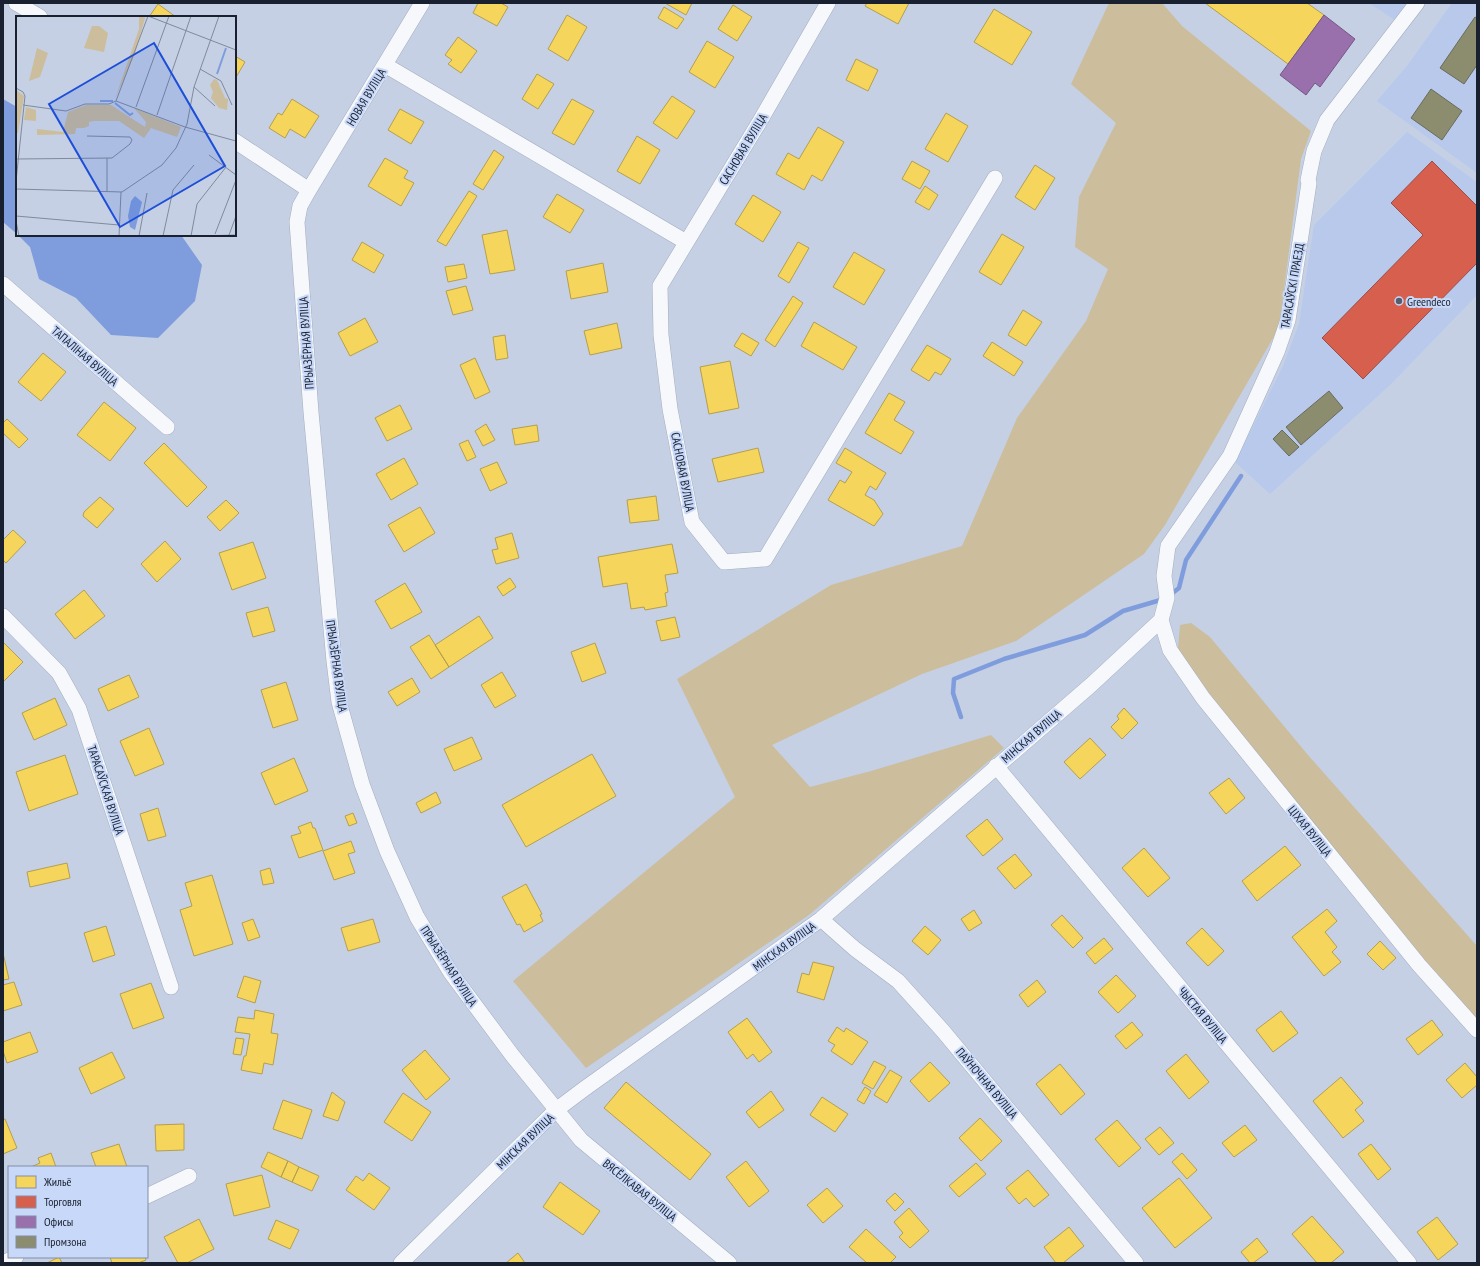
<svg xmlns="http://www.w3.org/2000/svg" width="1480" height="1266" font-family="'PT Sans Narrow',sans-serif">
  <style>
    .built { fill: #b8c9ec }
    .green { fill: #ccbd9c }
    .water { fill: #7f9ddd }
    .homes { fill: #f6d55c; stroke: #b49f4e }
    .shops { fill: #d6604d; stroke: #9d4d44 }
    .offices { fill: #9970ab; stroke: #735886 }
    .industry { fill: #8c8c6e; stroke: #6a6c5b }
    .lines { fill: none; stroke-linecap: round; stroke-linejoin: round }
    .stream { stroke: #7f9ddd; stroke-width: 4.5 }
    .minor-casing { stroke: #a4adbe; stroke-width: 16 }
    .minor { stroke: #f6f8fb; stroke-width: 15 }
    .poi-dot { fill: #555e6f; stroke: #c8d8f8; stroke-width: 1.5 }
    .labels { text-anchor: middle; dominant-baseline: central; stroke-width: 4; stroke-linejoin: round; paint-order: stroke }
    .street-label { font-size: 12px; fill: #19202f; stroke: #c8d8f8 }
    .poi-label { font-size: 12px; fill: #19202f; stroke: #c8d8f8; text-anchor: start }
    .inset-river { fill: none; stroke: #7f9ddd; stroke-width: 2 }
    .inset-road { fill: none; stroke: #808a9c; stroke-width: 1 }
    .view { fill: #1d4ed8; fill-opacity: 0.15; stroke: #1d4ed8; stroke-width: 2 }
    .inset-edge { fill: none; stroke: #19202f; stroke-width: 2 }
  </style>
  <rect width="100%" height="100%" fill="#c5d0e5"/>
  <path class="built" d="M1369,3H1408L1395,20Z
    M1452,3H1477V173L1377,101L1407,66Z
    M1407,132L1477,182V295L1390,385L1270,494L1235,462L1283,366L1299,324L1314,225Z"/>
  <path class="green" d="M1109,3H1162L1182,26L1311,131L1301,159L1279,328L1165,525L1144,554L1016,641L922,674L772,745L810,787L871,771L991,735L1004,748L809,915L586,1068L513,981L735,797L677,679L831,585L962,546L1017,418L1086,321L1108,269L1075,247L1079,197L1116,123L1071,84Z
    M1191,623L1210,637L1308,755L1477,946V1028L1204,690L1178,648L1180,625Z"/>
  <path class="water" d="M3,99L17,107V234L3,222Z
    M18,235H181L202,265L195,301L158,338L111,335L76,298L39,279L30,247Z"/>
  <path class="homes" d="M478,3H501L508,7L497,26L473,13Z
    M665,3H692L686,15Z
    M867,3H909L898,24L865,6Z
    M1205,3H1307L1324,15L1288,64Z
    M158,4L176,17H149Z
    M733,5L752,17L737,41L718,29Z
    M664,7L684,19L677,29L658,18Z
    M994,9L1032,32L1012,65L974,42Z
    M567,15L587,27L568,61L548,49Z
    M458,37L477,51L461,73L448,64L452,60L445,55Z
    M707,41L734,57L715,88L689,72Z
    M235,56L245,62L235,79Z
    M856,59L878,70L868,91L846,80Z
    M537,74L554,84L538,109L522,99Z
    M672,96L695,111L677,139L653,123Z
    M292,99L319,116L305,138L290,129L285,138L269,128L278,113L282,115Z
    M572,99L594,111L574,145L552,133Z
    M400,109L424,122L411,144L388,130Z
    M946,113L968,126L948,162L925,149Z
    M818,127L844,142L822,181L812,175L804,190L776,174L788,153L799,159Z
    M637,136L660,150L640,184L617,171Z
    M494,150L504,157L483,190L473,184Z
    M385,158L408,171L404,178L414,183L401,206L368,186Z
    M912,161L930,171L920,189L902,179Z
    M1035,165L1055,178L1035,210L1015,197Z
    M925,186L938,195L929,210L915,202Z
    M469,191L477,196L446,246L437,241Z
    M557,194L584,210L570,233L543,217Z
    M753,195L781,212L763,242L735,224Z
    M507,230L515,270L490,274L482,235Z
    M1002,234L1024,247L1001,285L979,272Z
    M362,242L384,255L374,273L352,260Z
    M798,242L809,248L789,283L778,276Z
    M854,252L885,270L864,305L833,287Z
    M603,263L608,292L571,299L566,271Z
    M464,264L467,278L448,282L445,267Z
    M466,286L473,310L453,315L446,291Z
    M793,296L803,303L775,347L765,340Z
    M1023,310L1042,322L1026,346L1008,335Z
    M365,318L378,342L350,356L338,333Z
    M814,322L857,347L843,370L801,346Z
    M617,323L622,348L590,355L584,331Z
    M742,333L759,343L751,356L734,346Z
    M505,335L508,358L496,360L493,337Z
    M992,342L1023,362L1014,376L983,356Z
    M927,345L951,359L941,375L935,372L929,381L911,370Z
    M43,353L66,372L41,401L18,382Z
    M475,358L490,392L475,399L460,365Z
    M730,361L739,408L709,414L700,367Z
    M889,393L905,402L894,420L914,432L901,454L865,433Z
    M104,402L136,428L110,461L77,435Z
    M400,405L412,429L387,441L375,418Z
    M7,419L28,439L19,448L3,433V423Z
    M486,424L495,440L483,446L475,431Z
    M537,425L539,441L515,445L512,429Z
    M468,440L476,457L467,461L459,444Z
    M164,443L207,487L187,507L144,463Z
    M758,448L764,472L718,482L712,459Z
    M845,448L886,473L876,490L870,486L865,495L874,500L883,514L874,526L828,500L840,480L845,483L852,472L836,463Z
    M404,458L418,484L391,500L376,474Z
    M497,462L507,483L490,491L480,469Z
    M656,496L659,520L630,523L627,500Z
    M100,497L114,509L97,528L83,516L84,512Z
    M226,500L239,513L220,531L207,517Z
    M420,507L435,533L404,552L388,525Z
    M13,530L26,542L6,563L3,560V540Z
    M512,533L519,558L496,564L492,550L498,549L495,538Z
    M165,541L181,559L157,582L141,564Z
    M253,542L266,578L232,590L219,553Z
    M672,544L678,573L665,575L668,592L665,593L667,606L645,610L644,607L631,609L627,583L603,587L598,557Z
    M510,578L516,587L503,596L497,587Z
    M405,583L422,612L391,629L375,601Z
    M84,590L105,616L75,639L55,614Z
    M268,607L275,631L253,637L246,613Z
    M479,616L493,638L449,667L435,645Z
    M675,617L680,637L661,641L656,621Z
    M429,635L449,667L431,679L410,647Z
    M3,642L23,662L3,682Z
    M595,643L606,673L582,682L571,652Z
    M502,672L516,696L495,708L481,685Z
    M129,675L139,697L108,711L98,689Z
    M412,678L420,692L397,706L388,692Z
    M286,682L298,720L273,728L261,690Z
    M55,698L67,725L34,740L22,713Z
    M1124,708L1138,723L1122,739L1111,727L1119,719L1117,716Z
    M149,728L164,764L135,776L120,741Z
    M472,737L482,759L454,771L444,749Z
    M1090,738L1106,755L1080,779L1064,762Z
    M592,754L616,796L526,847L502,805Z
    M65,755L78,794L29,811L16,772Z
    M294,758L308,791L275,805L261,773Z
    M1229,778L1245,798L1226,814L1209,793Z
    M436,792L441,803L421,813L416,803Z
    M158,808L166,836L148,841L140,814Z
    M353,813L357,823L349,826L345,816Z
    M987,819L1003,839L983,856L966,836Z
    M311,822L313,828H315L323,850L299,858L291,836L301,833L298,827Z
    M351,841L355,852L348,854L355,873L334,880L323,851Z
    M1285,846L1301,865L1257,901L1242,881Z
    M1144,848L1170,878L1148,897L1122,868Z
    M1015,854L1032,875L1015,889L997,868Z
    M67,863L70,878L30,887L27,872Z
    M270,868L274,883L263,885L260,871Z
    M212,875L233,944L194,956L180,910L192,906L185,883Z
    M526,884L542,914L540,915L543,921L524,932L520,924L517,925L502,897Z
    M1327,909L1337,921L1325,932L1337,947L1332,952L1341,962L1324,976L1292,937Z
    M974,910L982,923L969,931L961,919Z
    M1062,915L1083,938L1073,948L1051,925Z
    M253,919L260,937L248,941L242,923Z
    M373,919L380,942L348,951L341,928Z
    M106,926L115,955L93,962L84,933Z
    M925,926L941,940L928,955L912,941Z
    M1202,928L1224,951L1208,966L1186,943Z
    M1104,938L1113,949L1095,964L1086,953Z
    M1380,941L1396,958L1383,970L1367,954Z
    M3,953L9,979L3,980Z
    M813,962L834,967L824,1000L797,992L802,973L809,975Z
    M1116,975L1136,996L1118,1013L1098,992Z
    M244,976L261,981L255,1003L237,997Z
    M1037,980L1046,992L1028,1007L1019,995Z
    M14,982L22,1005L3,1011V985Z
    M151,983L164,1018L133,1029L120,994Z
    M255,1010L274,1014L271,1033L278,1034L273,1065L264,1063L262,1074L241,1070L244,1056H246L250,1034L235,1032L238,1017L254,1019Z
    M1281,1011L1298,1033L1273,1052L1256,1030Z
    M747,1018L772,1052L759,1062L753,1054L747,1059L728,1032Z
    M1432,1020L1443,1035L1418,1055L1406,1039Z
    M1132,1022L1143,1035L1126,1049L1115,1036Z
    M837,1027L844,1032L846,1028L868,1042L852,1065L831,1051L835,1045L828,1041Z
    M30,1032L38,1052L7,1063L3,1051V1042Z
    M236,1038L244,1039L241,1055L233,1054Z
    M425,1050L450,1079L426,1100L402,1070Z
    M112,1052L125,1078L91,1094L79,1068Z
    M1186,1054L1209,1082L1189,1099L1166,1071Z
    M874,1061L886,1067L873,1089L862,1083Z
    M930,1062L950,1083L929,1102L910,1081Z
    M1465,1063L1477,1077V1085L1462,1098L1446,1080Z
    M1060,1064L1085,1094L1061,1115L1036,1084Z
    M890,1070L902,1077L887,1103L874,1095Z
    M1341,1077L1363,1103L1355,1110L1364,1121L1343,1138L1313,1101Z
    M626,1082L711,1154L690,1180L604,1108Z
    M865,1087L871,1091L864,1104L857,1100Z
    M771,1091L784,1110L759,1128L746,1112Z
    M332,1092L345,1102L338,1121L323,1116Z
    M403,1093L431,1112L412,1141L384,1122Z
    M822,1097L848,1114L835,1132L810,1115Z
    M283,1100L312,1110L302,1139L273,1129Z
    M980,1118L1002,1141L981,1161L959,1138Z
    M3,1119H5L17,1148L3,1154Z
    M1117,1120L1141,1148L1119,1167L1095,1139Z
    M184,1124V1150L156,1151L155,1125Z
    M1245,1125L1257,1140L1234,1157L1222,1143Z
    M1160,1127L1174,1143L1159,1155L1145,1139Z
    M119,1144L127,1167H96L91,1153Z
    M1371,1144L1391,1169L1378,1180L1358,1154Z
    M268,1152L288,1161L281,1177L261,1167Z
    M51,1153L56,1167H31L40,1163L38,1158Z
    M1182,1153L1197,1170L1187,1179L1172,1162Z
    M288,1161L299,1167L292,1182L281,1177Z
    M746,1161L769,1191L749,1207L726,1177Z
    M976,1163L986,1174L959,1197L949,1186Z
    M299,1167L319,1176L312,1191L292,1182Z
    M1028,1170L1049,1195L1034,1207L1026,1198L1019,1204L1006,1188Z
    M369,1173L390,1188L374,1210L346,1190L356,1176L363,1181Z
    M262,1175L270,1207L234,1216L226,1184Z
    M1179,1178L1212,1218L1175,1248L1142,1208Z
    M560,1182L600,1211L583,1235L543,1207Z
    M827,1188L843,1206L823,1223L807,1205Z
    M895,1193L904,1202L895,1211L886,1201Z
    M909,1208L929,1231L910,1248L899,1237L903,1233L894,1222Z
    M1312,1216L1344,1252L1331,1263H1317L1292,1234Z
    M1437,1217L1458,1244L1438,1260L1417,1232Z
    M199,1219L214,1249L187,1263H178L164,1237Z
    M276,1220L299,1230L290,1249L268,1239Z
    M1069,1227L1084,1246L1063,1263H1056L1044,1247Z
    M866,1229L896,1257L890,1263H867L849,1247Z
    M1257,1238L1268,1252L1253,1263H1250L1241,1252Z
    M518,1253L525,1263H506Z
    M59,1257L62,1263H47Z
    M110,1257H145L146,1260L138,1263H112Z"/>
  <path class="shops" d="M1432,161L1477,206V263L1363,379L1322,338L1423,235L1391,203Z"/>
  <path class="offices" d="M1324,15L1355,39L1320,87L1315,83L1306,95L1280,75Z"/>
  <path class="industry" d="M1475,17L1477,18V65L1464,84L1440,68Z
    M1431,89L1462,111L1442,140L1411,118Z
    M1329,391L1343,408L1301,445L1286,427Z
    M1282,430L1299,447L1289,456L1273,439Z"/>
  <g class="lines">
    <path class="stream" d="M1170,595L1179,588L1186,560L1241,476
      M961,717L953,693L954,679L1004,659L1085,635L1123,611L1164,599"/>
    <g class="minor-casing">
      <path id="minor" d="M16,3L40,17
        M422,3L309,190L300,206L297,222L311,412L334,661L339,702L362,784L387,851L417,917L451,973L512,1055L581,1140L729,1263
        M828,3L760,121L660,286L661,335L670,409L692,522L724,562L765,559L995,178
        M385,65L686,242
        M235,141L309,190
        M3,284L167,427
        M3,616L59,673L79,709L171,987
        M1161,620L1167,598L1164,576L1168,546L1230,456L1277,352L1288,320L1309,183L1308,180L1314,151L1327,120L1417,3
        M1161,620L1170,650L1203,698L1419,965L1477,1030
        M996,766L1409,1263
        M821,919L855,949L898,981L943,1031L1136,1263
        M147,1196L189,1176
        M3,1263L16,1257
        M401,1263L556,1110L584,1089L821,919L1091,685L1161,620"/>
    </g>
    <use href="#minor" class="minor"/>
  </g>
  <circle class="poi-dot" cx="1399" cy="301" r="4"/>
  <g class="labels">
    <g class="street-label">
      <text transform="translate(366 97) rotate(-59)">НОВАЯ ВУЛІЦА</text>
      <text transform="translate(743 149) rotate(-59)">САСНОВАЯ ВУЛІЦА</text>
      <text transform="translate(1292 286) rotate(-80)">ТАРАСАЎСКІ ПРАЕЗД</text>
      <text transform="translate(306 343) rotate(-94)">ПРЫАЗЁРНАЯ ВУЛІЦА</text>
      <text transform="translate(85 356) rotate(41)">ТАПАЛІНАЯ ВУЛІЦА</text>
      <text transform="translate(683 472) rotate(79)">САСНОВАЯ ВУЛІЦА</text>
      <text transform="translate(337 666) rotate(82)">ПРЫАЗЁРНАЯ ВУЛІЦА</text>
      <text transform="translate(1031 736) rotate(-41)">МІНСКАЯ ВУЛІЦА</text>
      <text transform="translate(106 790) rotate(72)">ТАРАСАЎСКАЯ ВУЛІЦА</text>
      <text transform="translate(1310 831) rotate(51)">ЦІХАЯ ВУЛІЦА</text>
      <text transform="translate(784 946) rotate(-36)">МІНСКАЯ ВУЛІЦА</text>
      <text transform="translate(449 966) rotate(57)">ПРЫАЗЁРНАЯ ВУЛІЦА</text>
      <text transform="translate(1203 1015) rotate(50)">ЧЫСТАЯ ВУЛІЦА</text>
      <text transform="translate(987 1083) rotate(50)">ПАЎНОЧНАЯ ВУЛІЦА</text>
      <text transform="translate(525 1141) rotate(-44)">МІНСКАЯ ВУЛІЦА</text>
      <text transform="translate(640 1190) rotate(39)">ВЯСЁЛКАВАЯ ВУЛІЦА</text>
    </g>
    <g class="poi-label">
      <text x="1407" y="301">Greendeco</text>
    </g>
  </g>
  <g transform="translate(16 16)">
    <rect width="220" height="220" fill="#c5d0e5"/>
    <path d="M123,0H129V2L119,38L99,83L123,13ZM76,10H83L92,17L88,36L68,32ZM21,32L32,37L24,61L13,65ZM198,63L201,64L209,82L212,83L211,94L203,92L195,82L197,76L194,69ZM0,74L8,80L2,117H0ZM70,89H95L129,111L130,106L118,92L165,111L161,121L135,112L128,122L103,105H78L73,106V110L68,112H60L59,118L21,119V113L47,116L52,96ZM10,91L20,94V105L8,104Z" fill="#ccbd9c"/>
    <path d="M119,180L126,186L119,214L114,211L112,200L115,185Z" fill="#7f9ddd"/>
    <path class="inset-river" d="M201,58L210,32M84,85H97M99,87L114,99L117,97"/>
    <path class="inset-road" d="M132,0L220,34M184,53L205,65L216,89M178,71L199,90M0,72L7,76L9,80L0,165M100,85L169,111L220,125M100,85L132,0M7,89L50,95L69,88H93L100,85M120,91L153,0M141,99L175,0M193,139L220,159M1,143L96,142L114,128L116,124L114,121L71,120M0,173L106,176L146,149L160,132L171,108L178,71L203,0M91,176V142M0,200L103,209M0,205L3,220M199,218L220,164M213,219L220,200M103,220L105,176M123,220L131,177M147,220L157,174L178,149M175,220L181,188L210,151M182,220L220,219"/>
    <path class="view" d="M138,27L209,150L104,211L33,88Z"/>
    <rect width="220" height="220" class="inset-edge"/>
  </g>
  <rect width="1480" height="1266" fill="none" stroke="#19202f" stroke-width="8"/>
  <rect x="8" y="1166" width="140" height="92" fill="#c8d8f8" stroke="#828ea8"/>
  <rect x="16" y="1176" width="20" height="12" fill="#f6d55c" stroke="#828ea8"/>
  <text x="44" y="1186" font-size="12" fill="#19202f">Жильё</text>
  <rect x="16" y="1196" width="20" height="12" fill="#d6604d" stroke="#828ea8"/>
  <text x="44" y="1206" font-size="12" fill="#19202f">Торговля</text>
  <rect x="16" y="1216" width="20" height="12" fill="#9970ab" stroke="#828ea8"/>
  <text x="44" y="1226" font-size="12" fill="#19202f">Офисы</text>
  <rect x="16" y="1236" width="20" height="12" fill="#8c8c6e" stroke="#828ea8"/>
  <text x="44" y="1246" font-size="12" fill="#19202f">Промзона</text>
</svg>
